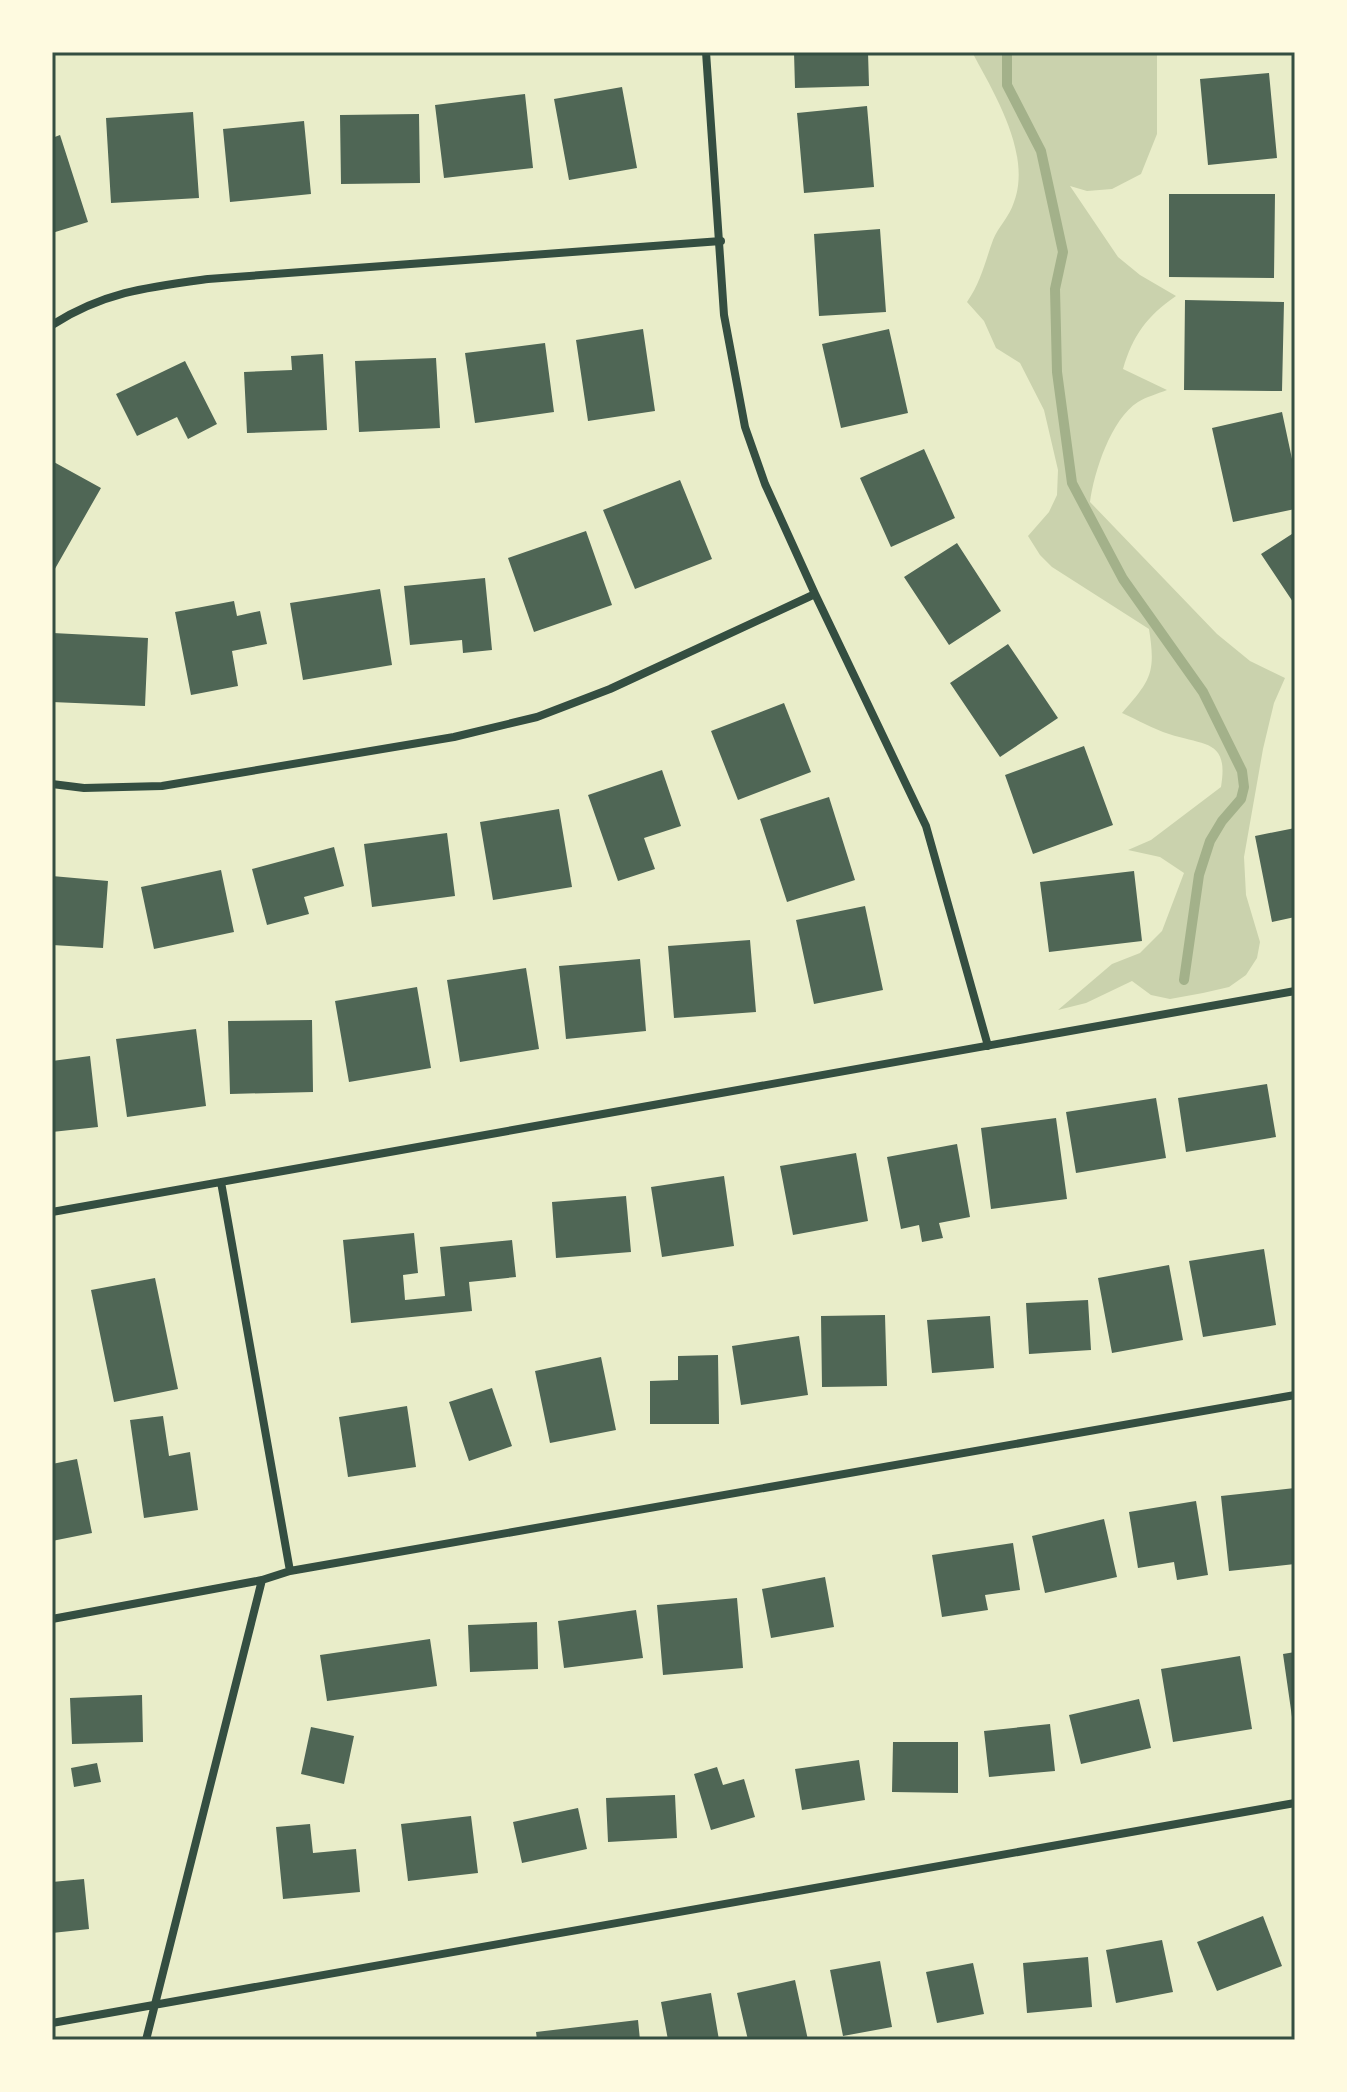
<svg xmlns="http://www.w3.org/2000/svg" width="1347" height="2092" font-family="Roboto,sans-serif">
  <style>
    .green { fill: #cad2ad }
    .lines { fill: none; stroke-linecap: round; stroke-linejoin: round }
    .stream { stroke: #a3b18a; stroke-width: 10 }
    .building { fill: #4f6655 }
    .minor { stroke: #344e41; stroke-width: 8 }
    .neatline { fill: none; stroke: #344e41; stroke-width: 3 }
  </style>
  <rect width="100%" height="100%" fill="#e9edc9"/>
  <path class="green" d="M972,52H1157V134L1141,174L1112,189L1087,191L1070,186L1118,257L1140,275L1176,296C1147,316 1133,335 1123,369L1167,390C1157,394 1146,397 1138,402C1111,419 1094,472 1090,502L1217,634L1250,661L1285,678L1274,703L1263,749L1244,857L1246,895L1260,942L1257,958L1246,975L1229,987L1203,993L1170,999L1151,995L1132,981L1086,1003L1058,1010L1112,964L1140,953L1162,931L1184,873L1160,857L1128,850L1151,840L1221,787C1229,739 1205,746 1169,734C1153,729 1138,720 1122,713C1151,680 1156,673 1149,629L1052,567L1040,555L1028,536L1049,512L1057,495L1058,470L1044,410L1020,363L996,348L984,321L967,302C981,282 985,262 993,240C998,227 1010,216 1014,202C1032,154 994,93 972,52Z"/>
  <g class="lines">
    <path class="stream" d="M1007,52V85L1041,151L1063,252L1055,289L1057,372L1072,483L1123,579L1203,692L1242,771L1244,787L1241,799L1222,821L1210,841L1199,875L1184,980"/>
  </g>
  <path class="building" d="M794,52H868L869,86L795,88Z
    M1269,73L1277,158L1208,165L1200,79Z
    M622,87L637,168L569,180L554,99Z
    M525,94L533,168L444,178L435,105Z
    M867,106L874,187L804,193L797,113Z
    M193,112L199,198L111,203L106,118Z
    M419,114L420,183L341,184L340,115Z
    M304,121L311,194L230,202L223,129Z
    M60,135L88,222L52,233V138Z
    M1169,194H1275L1274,278L1169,277Z
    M880,229L886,312L819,316L814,234Z
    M1185,300L1284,302L1282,391L1184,390Z
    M643,329L655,411L588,421L576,340Z
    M889,329L908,413L841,428L822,344Z
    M545,343L554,412L475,423L465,353Z
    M323,354L327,430L247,433L244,372L292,370L291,356Z
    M436,358L440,428L359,432L355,361Z
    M185,361L217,424L188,439L177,417L137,436L116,394Z
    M1282,412L1295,473V509L1233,522L1212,428Z
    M924,449L955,518L891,547L860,478Z
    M52,461L101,488L52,574Z
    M680,480L712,559L635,589L603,510Z
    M586,531L612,605L534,632L508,558Z
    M1295,532V605L1261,554Z
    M957,543L1001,611L949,645L904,577Z
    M485,578L492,650L463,653L462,640L410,645L404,586Z
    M380,589L392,665L303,680L290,603Z
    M234,601L237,616L260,611L267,644L232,651L238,686L191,695L175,612Z
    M53,633L148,638L145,706L52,702Z
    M1008,644L1058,718L1000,757L950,683Z
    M784,703L811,772L738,800L711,731Z
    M1084,746L1113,825L1033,854L1005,775Z
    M662,770L681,826L644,838L655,869L618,881L588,795Z
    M829,797L855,880L787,902L760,819Z
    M559,809L572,887L493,900L480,822Z
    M1295,828V917L1272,922L1255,836Z
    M447,833L455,896L372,907L364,844Z
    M334,847L344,886L304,897L309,914L267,925L252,869Z
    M221,870L234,932L154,949L141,887Z
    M1134,871L1142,941L1049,952L1040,882Z
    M52,876L108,881L103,948L52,945Z
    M865,906L883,990L814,1004L796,920Z
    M750,940L756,1012L674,1018L668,946Z
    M640,959L646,1031L566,1039L559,966Z
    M526,968L539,1049L460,1062L447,980Z
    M417,987L431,1068L349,1082L335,1001Z
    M312,1020L313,1092L230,1094L228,1021Z
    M196,1029L206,1106L127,1117L116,1039Z
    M90,1056L98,1127L52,1132V1061Z
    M1267,1084L1276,1137L1186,1152L1178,1098Z
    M1156,1098L1166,1158L1076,1173L1066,1112Z
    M1056,1118L1067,1199L991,1209L981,1128Z
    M957,1144L970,1217L939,1223L943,1238L922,1242L919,1225L901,1229L887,1157Z
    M856,1153L868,1221L793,1235L780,1166Z
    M724,1176L734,1246L662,1257L651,1187Z
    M626,1196L631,1252L556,1258L552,1202Z
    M414,1233L418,1273L403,1275L405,1300L445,1296L440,1247L512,1240L516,1277L469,1282L472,1311L351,1323L343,1240Z
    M1264,1249L1276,1325L1203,1337L1189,1261Z
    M1169,1265L1183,1340L1112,1353L1098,1278Z
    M155,1278L178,1389L114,1402L91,1290Z
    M1088,1300L1091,1350L1029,1354L1026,1303Z
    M885,1315L887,1386L822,1387L821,1316Z
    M990,1316L994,1368L932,1373L927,1320Z
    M799,1336L808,1395L741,1405L732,1346Z
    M718,1355L719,1424H650V1381L678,1380V1356Z
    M601,1357L616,1430L550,1443L535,1371Z
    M492,1388L512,1446L469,1461L449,1402Z
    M407,1406L416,1467L348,1477L339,1417Z
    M163,1416L169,1456L190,1452L198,1510L144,1518L130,1420Z
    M77,1459L92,1533L52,1541V1464Z
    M1295,1488V1564L1229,1571L1221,1496Z
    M1196,1501L1208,1575L1177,1580L1174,1562L1138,1568L1129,1512Z
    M1104,1519L1117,1577L1045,1593L1032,1536Z
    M1013,1543L1020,1590L985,1595L988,1610L942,1617L932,1555Z
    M825,1577L834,1627L771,1638L762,1589Z
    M737,1598L743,1668L663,1675L657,1605Z
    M636,1610L643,1658L564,1668L558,1621Z
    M537,1622L538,1669L470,1672L468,1625Z
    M430,1639L437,1686L327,1701L320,1655Z
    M1295,1652V1723L1293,1724L1283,1654Z
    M1240,1656L1252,1729L1173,1742L1161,1669Z
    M142,1695L143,1742L72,1744L70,1698Z
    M1139,1699L1151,1748L1081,1764L1069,1715Z
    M1050,1724L1055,1771L989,1777L984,1731Z
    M311,1727L354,1736L344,1784L301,1774Z
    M893,1742H958V1793L892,1792Z
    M859,1760L865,1800L802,1810L795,1769Z
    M97,1763L101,1782L74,1787L71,1768Z
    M717,1767L723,1785L744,1779L755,1817L711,1830L694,1774Z
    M675,1795L677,1838L608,1842L606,1798Z
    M578,1808L587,1849L522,1863L513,1822Z
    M471,1816L478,1873L408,1881L401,1824Z
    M310,1824L313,1853L356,1849L360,1892L283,1899L276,1827Z
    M84,1879L89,1929L52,1933V1882Z
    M1263,1916L1282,1966L1217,1991L1197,1942Z
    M1162,1940L1173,1992L1116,2003L1106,1950Z
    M1088,1957L1092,2007L1027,2013L1023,1963Z
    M880,1961L892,2027L843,2036L830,1970Z
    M973,1963L984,2014L937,2023L926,1972Z
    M795,1980L808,2040H748L737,1993Z
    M711,1993L719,2040H668L661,2002Z
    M638,2020L640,2040H537L536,2032Z"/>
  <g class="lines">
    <path class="minor" d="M706,52L724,315L745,427L765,484L815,594L926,826L988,1046
      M52,325C104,292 148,287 208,279L721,241
      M52,784L84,788L162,786L454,737L537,717L610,689L815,594
      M221,1182L290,1571
      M52,1212L1295,991
      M52,1619L262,1580L290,1571L1295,1395
      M52,2023L1295,1803
      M146,2040L262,1580"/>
  </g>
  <rect width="1347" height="2092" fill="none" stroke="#fefae0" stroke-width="108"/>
  <rect x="54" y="54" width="1239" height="1984" class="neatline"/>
</svg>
